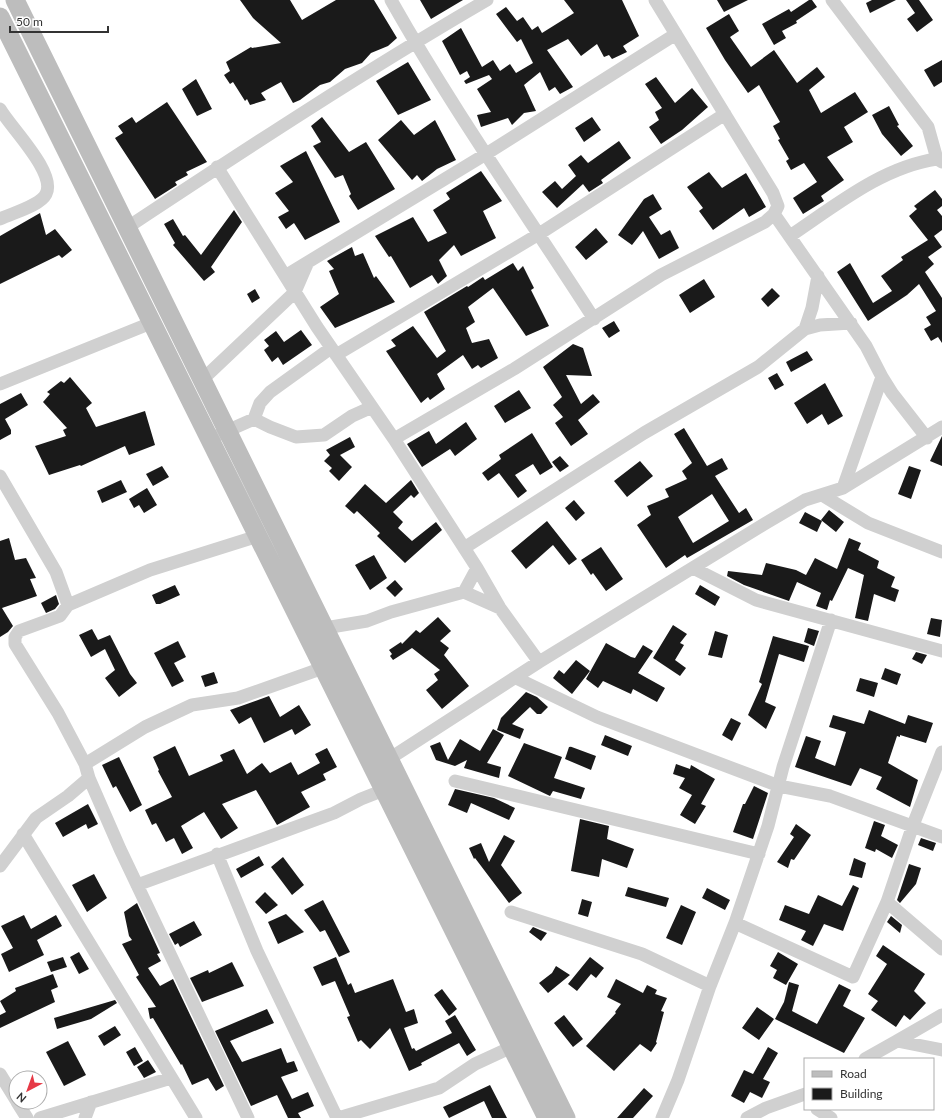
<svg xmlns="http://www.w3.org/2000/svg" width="942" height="1118" font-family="Lato,sans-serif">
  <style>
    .building { fill: #1a1a1a; fill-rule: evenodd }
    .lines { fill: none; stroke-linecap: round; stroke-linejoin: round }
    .minor { stroke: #d0d0d0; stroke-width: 13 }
    .secondary { stroke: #bdbdbd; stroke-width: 19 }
  </style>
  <rect width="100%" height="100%" fill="#fff"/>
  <path class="building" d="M240,0H290L302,20L336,0H374L397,38L388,46L371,53L362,63L345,69L330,82L320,85L300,100L293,103L281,82L261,93L266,100L250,105L247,99L245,101L233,82L230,84L224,75L230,71L226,62L251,47L252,48L281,43L253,18Z
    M420,0H463L431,19Z
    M564,0H622L639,36L623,46L627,52L612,59L609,55L604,57L597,44L581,56L568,39L547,50L573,87L560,94L555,87L549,91L540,72L524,85L536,111L524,113L512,125L508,118L481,127L477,115L491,112L477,89L492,79L489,75L466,84L464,81L470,77L467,71L460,75L442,41L461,28L482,67L493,60L500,71L510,64L516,73L533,63L521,39L517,42L496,14L506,7L517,21L523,17L532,30L538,26L542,33L574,13Z
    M717,0H748L724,12Z
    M809,0H812L817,7L796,21L797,23L782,31L786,38L774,45L762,24L789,9L791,12Z
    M872,0H896L870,13L866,3Z
    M906,0H919L933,20L917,32L907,19L915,13Z
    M729,14L739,31L730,37L751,67L774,50L797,83L817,67L825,77L809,90L821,113L855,92L868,112L844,127L853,142L827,157L844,180L821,196L824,201L803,214L793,198L817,182L804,163L791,170L786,161L789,159L778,140L780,139L773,126L780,122L759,85L748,93L725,60L706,28Z
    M942,60V82L934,87L924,70Z
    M408,62L431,100L398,115L376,81Z
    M656,77L675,103L692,88L708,107L682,130L661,144L649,127L659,120L655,112L662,108L645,84Z
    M196,79L212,109L197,116L182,89Z
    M167,102L207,162L186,172L188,175L175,182L177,185L155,199L115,138L123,133L118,126L132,117L136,123Z
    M889,106L899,125L897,126L913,146L901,156L882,134L872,115Z
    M322,117L349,152L366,142L395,189L358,210L349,196L351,194L343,175L335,178L313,146L321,142L311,126Z
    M592,117L601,130L584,142L575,128Z
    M401,120L414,135L435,120L456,160L437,169L422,181L417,175L412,180L378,140Z
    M619,141L631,158L601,180L603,183L589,192L583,184L557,208L542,192L555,181L562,189L576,176L568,165L581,155L588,163Z
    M306,151L340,222L305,240L294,223L286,229L278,217L289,211L275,193L293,182L280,166Z
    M481,171L502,201L483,211L496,238L461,256L454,245L439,260L447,276L438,284L432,275L410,288L391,256L389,257L375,236L413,217L428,242L447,233L433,210L450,199L446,193Z
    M709,172L722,188L746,173L766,207L749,217L744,208L713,230L699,211L703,208L687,187Z
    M935,190L942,199V206L937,210L942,216V230L934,236L942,247L928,257L934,264L925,272L942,298V343L938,337L931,341L924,329L931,325L926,317L936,311L919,284L907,295L868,321L837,272L850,263L873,303L892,291L881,276L903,260L901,257L928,240L909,216L917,209L914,206Z
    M653,194L662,209L649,217L661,235L670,230L679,248L659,259L643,231L632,245L618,235L644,199Z
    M234,210L242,222L211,267L215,272L204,281L173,245L175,243L164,224L173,219L183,236L185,235L201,255Z
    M40,213L46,235L55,229L72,250L62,258L59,255L0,284V236Z
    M596,228L608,242L586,260L575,247Z
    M352,247L355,256L363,253L374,278L376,276L395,302L335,328L320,307L339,294L329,271L334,269L327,261Z
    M513,263L518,271L523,266L534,288L531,290L549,326L526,336L493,288L468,307L475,322L466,328L472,343L489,339L498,358L481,368L478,365L472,369L463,355L437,374L445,389L430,400L428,397L421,403L386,351L396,346L391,340L413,326L437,358L446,351L424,312L467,286L468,287L483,277L485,280Z
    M704,279L715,297L690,313L679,295Z
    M772,288L780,296L768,307L761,299Z
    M255,289L260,298L252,303L247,294Z
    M614,321L620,331L609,338L602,328Z
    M301,330L312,345L283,365L278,357L272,362L264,350L269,346L264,340L276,331L284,342Z
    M573,344L583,348L592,376L566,375L581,404L593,394L600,402L578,420L588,434L571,446L555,423L563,417L553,405L562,397L543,367Z
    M807,351L813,360L791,372L786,362Z
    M777,373L784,385L775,390L768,378Z
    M70,377L92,403L86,408L96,427L145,411L155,445L129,455L125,446L81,466L80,465L49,475L35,446L66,436L63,430L67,428L43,402L50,394L47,392L61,381L64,383Z
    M825,383L843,416L828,425L822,414L807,424L794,403Z
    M519,390L531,408L505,423L494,406Z
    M21,393L28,405L5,419L11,430V434L0,440V404Z
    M466,422L477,439L455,456L450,449L422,467L407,444L429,431L436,444Z
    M684,428L707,466L722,458L728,469L715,476L739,513L746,508L753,520L687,558L685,555L666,568L637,525L651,515L647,506L669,497L665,489L687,479L682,471L692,463L674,434ZM712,494L729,521L693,543L678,517Z
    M532,433L553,467L540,475L533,464L515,475L527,491L518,498L499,473L488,481L482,473L501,459L499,455Z
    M942,436V466L930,461Z
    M350,437L355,447L340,455L352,467L339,481L329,471L332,468L324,461L330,455L326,450Z
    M560,456L569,466L560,472L552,462Z
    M640,461L653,476L627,497L614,481Z
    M162,466L169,477L153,486L146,474Z
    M909,466L921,470L911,499L898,494Z
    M121,480L127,492L102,503L97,491Z
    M411,480L419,493L414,498L411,495L393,512L403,522L398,528L412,541L436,522L442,530L405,563L377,536L380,533L357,511L354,514L345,506L365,484L386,503Z
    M147,488L157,505L144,513L139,505L134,508L129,499Z
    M574,500L585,513L576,521L565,508Z
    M829,510L844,522L836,532L821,520Z
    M805,512L822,521L817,532L799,523Z
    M547,521L577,559L569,565L553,545L526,569L511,551Z
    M9,538L15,560L26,558L36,578L30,579L37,596L2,608L13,626L8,632L0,637V541Z
    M849,538L861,543L858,550L879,561L877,568L895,577L891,587L899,590L895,602L874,594L868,621L855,618L864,575L848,568L832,601L830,600L827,610L816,606L821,593L797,582L789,601L744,585L727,576L728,571L762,575L766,563L796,570L806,575L815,558L837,569Z
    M601,547L623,579L606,591L593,573L591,575L581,560Z
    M374,555L387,578L370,590L355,565Z
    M395,580L403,589L395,597L386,588Z
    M175,585L180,595L160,604H156L152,595Z
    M700,585L720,597L715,606L695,594Z
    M56,595L59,604L55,609L46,613L41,603Z
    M438,617L451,631L440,641L449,648L444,655L469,686L442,709L426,690L438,680L434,674L440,670L412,648L393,660L390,656L392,654L389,650L401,642L402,644L416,630L420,633Z
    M931,618L942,620L940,637L927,634Z
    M673,625L687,634L680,643L684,645L675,660L686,668L680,676L653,658Z
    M808,628L819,631L814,646L804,642Z
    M92,629L98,640L110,635L130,674L137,683L119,697L105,678L115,670L105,649L91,657L79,635Z
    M715,631L728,635L722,658L708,655Z
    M773,636L809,646L804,662L779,654L765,702L776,707L766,729L748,715L762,684L759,682Z
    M178,641L186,657L174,663L184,681L172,687L154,653Z
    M606,643L631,657L635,658L643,645L653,651L638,673L665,688L657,702L633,689L631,694L603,681L598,688L586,679Z
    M916,652L927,655L922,664L912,659Z
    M576,660L590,671L572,694L553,678L559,670L564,674Z
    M885,668L901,674L897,685L881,679Z
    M214,672L218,683L205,687L201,676Z
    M860,678L878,683L874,697L856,691Z
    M526,692L537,697L548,707L541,714H537L530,707L512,724L524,729L520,739L497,730L501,718Z
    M269,696L280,717L299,705L311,725L295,735L292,729L264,743L251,717L239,724L230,710Z
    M869,710L905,724L908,715L933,723L926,743L900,735V737L897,736L888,763L918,780L910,807L876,789L882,777L860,768L851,786L795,767L806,736L821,741L815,758L835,766L846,732L829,727L833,715L864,724Z
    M731,718L741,723L732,741L722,735Z
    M493,729L504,735L487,763L501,767L499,778L464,768L467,760L455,766L436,760L430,746L440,742L448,760L460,739L480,751Z
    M605,735L632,746L628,756L601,745Z
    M524,743L562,757L554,778L585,788L581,799L553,791L550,796L508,776Z
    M175,746L189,776L223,761L220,755L234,749L247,774L262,763L270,773L291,762L298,775L320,763L315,754L327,748L337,767L323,774L326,780L301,792L310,807L277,825L256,790L222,804L238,828L221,839L204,812L181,826L193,848L182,854L174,838L166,842L156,823L152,825L145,810L172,797L158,771L159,770L153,757Z
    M569,746L596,756L591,770L565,759L569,747H571Z
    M119,757L142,805L130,812L116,786L113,788L102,765Z
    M676,764L690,769L691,765L715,779L701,804L706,806L695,824L680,815L692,795L679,788L685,778L673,774Z
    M754,786L768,793L753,839L733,832L743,804H745Z
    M455,789L494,798L515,808L509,820L471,803L467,813L448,805Z
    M88,804L98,824L88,829L86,824L63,837L55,823Z
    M580,819L609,826L607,839L634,849L627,868L602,859L599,877L571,871Z
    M874,821L885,825L881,836L898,845L892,858L876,849L875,852L865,848Z
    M796,824L811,835L794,860L791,859L788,868L777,862L794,837L790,834Z
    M504,835L515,841L501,865L522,893L509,903L475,858L474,859L469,848L481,843L489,862Z
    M921,838L936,843L933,851L918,845Z
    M259,856L264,865L241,878L236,869Z
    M283,857L304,885L292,895L271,867Z
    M854,858L866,863L862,878L849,875Z
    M909,864L921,868L916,884L900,903L897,900Z
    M94,874L107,898L87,912L72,885Z
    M853,885L859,888L843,931L824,924L813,946L801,940L806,931L779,920L785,905L809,914L818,895L842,906Z
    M628,887L669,898L666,907L625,896Z
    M707,888L730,900L725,910L702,898Z
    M265,892L278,905L266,914L255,902Z
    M582,899L592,902L588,917L578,914Z
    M323,900L350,952L339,957L325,930L320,932L304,910Z
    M137,903L160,953L157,954L161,961L148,968L160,986L173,979L224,1086L216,1091L208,1078L192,1085L182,1064L181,1065L153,1018L150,1019L148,1008L156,1007L136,977L139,975L122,944L132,940L129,936L124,912Z
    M681,905L696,912L682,945L666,938Z
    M286,914L304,932L278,944L268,922Z
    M24,915L31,929L56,915L62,926L37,940L44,955L9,972L1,954L13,948L1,926Z
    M891,916L902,925L900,933L887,922Z
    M194,921L202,935L180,947L178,943L175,945L169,934Z
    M533,927L547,933L541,941L529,932Z
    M883,945L925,974L914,991L926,1003L910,1020L904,1015L896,1027L871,1010L878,1001L868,994L887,964L876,956Z
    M79,952L89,969L79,974L70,957Z
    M778,952L798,964L786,985L773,978L777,970L770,966Z
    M63,957L67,967L51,972L47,962Z
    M336,957L348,985L351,983L355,993L393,979L406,1012L414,1009L418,1023L404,1028L412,1049L414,1048L416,1051L452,1033L445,1021L455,1015L476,1050L467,1056L459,1043L421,1063L422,1065L409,1071L390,1028L370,1049L361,1040L358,1042L347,1017L350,1016L335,981L322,986L313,967Z
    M590,957L604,968L596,978L591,974L577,991L568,984Z
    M232,962L244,986L202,1002L190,978L208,970L209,973Z
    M556,966L570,975L548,993L539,983L552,973Z
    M53,974L58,987L51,990L55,1002L0,1028V1015L6,1012L0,1001L16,991L15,988Z
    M616,979L643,993L647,985L657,990L655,994L667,998L661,1011L664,1012L656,1042L657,1043L651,1052L640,1044L614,1071L586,1046L616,1013L615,1012L621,1004L607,997Z
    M789,982L799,985L792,1011L817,1024L839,984L851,990L843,1006L865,1018L844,1053L775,1019L784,1002Z
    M442,989L457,1009L449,1016L434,995Z
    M115,1000L117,1003L91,1019L57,1029L54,1018Z
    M757,1007L774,1019L759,1040L742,1028Z
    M267,1009L274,1023L230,1041L242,1062L281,1048L287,1063L294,1061L298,1071L281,1077L292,1099L308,1092L314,1106L298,1113L301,1118H288L277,1095L251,1106L215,1031Z
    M564,1015L583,1039L573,1047L554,1023Z
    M115,1026L121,1035L104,1046L98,1036Z
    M68,1041L86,1075L64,1086L46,1052Z
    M135,1047L143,1061L134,1066L126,1052Z
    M768,1047L778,1053L763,1079L770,1082L762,1098L750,1092L744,1103L731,1096L744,1070L753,1074Z
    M148,1060L156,1072L144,1078L137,1067Z
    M490,1085L507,1118H492L484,1101L449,1118L443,1107Z
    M644,1088L653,1096L633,1118H617Z"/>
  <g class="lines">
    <path class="minor" d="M391,0C453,110 526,213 594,319
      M832,0L928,127L937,159
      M0,109C10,127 57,173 46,194C40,206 12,213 0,219
      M217,167L317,327L394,439L477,568L500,608L539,662
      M774,214L866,346L882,377L892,393L927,438
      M128,227C246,149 365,71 487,0
      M790,236C835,206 882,167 937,159L942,162
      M285,276L486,154L676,34
      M805,329L812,308L818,276
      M336,355L539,234L725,114
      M203,379L295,292L308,262
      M0,384L151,323
      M254,419L270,427L296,437L324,435L352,416L372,407
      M220,434L254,419L260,403L270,392L331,348
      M394,439L514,369L661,275L765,222L774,214L778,206L773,193L655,0
      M0,476L56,572L68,605L60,616L19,631L15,637V644L58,713L85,764L89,778L120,849L248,1118
      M843,488L882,377
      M822,495L868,523L942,552
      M464,548L644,433L758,367L805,329L820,325L851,323
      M693,568L756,600L942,651
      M464,592L477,568
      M68,605L150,570L258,536
      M325,628L367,621L391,612L464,592L500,608
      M516,678L597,717L779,786L830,796L942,837
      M389,759L539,662L766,523L805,500L843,488L942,427
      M85,764L145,727L192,705L238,698L323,668
      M455,781L759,854
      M23,834L196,1118
      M217,854L257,951L337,1118
      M0,866L36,818L68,796L89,778
      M137,885L334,813L361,799L384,790
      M887,902L942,949
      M511,912L642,954L710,986
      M735,923L853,977L887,902L913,825L942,752
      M897,1041L942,1015
      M865,1059L897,1041L942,1050
      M0,1074L16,1100
      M17,1102L27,1118
      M817,1109L831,1118
      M40,1118L171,1078
      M85,1118L91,1102
      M338,1118L439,1088L475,1064L512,1047
      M662,1118L678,1080L710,986L735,923L768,826L783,767L831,620
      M747,1118L766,1108L805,1094"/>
    <path class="secondary" d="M15,0L566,1118
      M0,17L547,1118"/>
  </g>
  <rect x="804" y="1058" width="130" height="52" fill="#ffffff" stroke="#adadad"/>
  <rect x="812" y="1071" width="20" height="6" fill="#bdbdbd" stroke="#adadad"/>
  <text x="840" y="1078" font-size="12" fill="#333333">Road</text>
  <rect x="812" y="1088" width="20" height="12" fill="#1a1a1a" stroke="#adadad"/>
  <text x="840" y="1098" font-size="12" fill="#333333">Building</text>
  <g transform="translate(28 1090) rotate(221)"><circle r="19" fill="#ffffff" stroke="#adadad"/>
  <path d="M0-3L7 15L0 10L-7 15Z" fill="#e63946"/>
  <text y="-6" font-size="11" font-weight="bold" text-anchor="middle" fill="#333333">N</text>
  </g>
  <path d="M10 26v6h98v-6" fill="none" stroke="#333333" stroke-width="2"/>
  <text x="16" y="26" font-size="12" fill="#333333" stroke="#ffffff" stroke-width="3" paint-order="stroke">50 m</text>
</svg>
